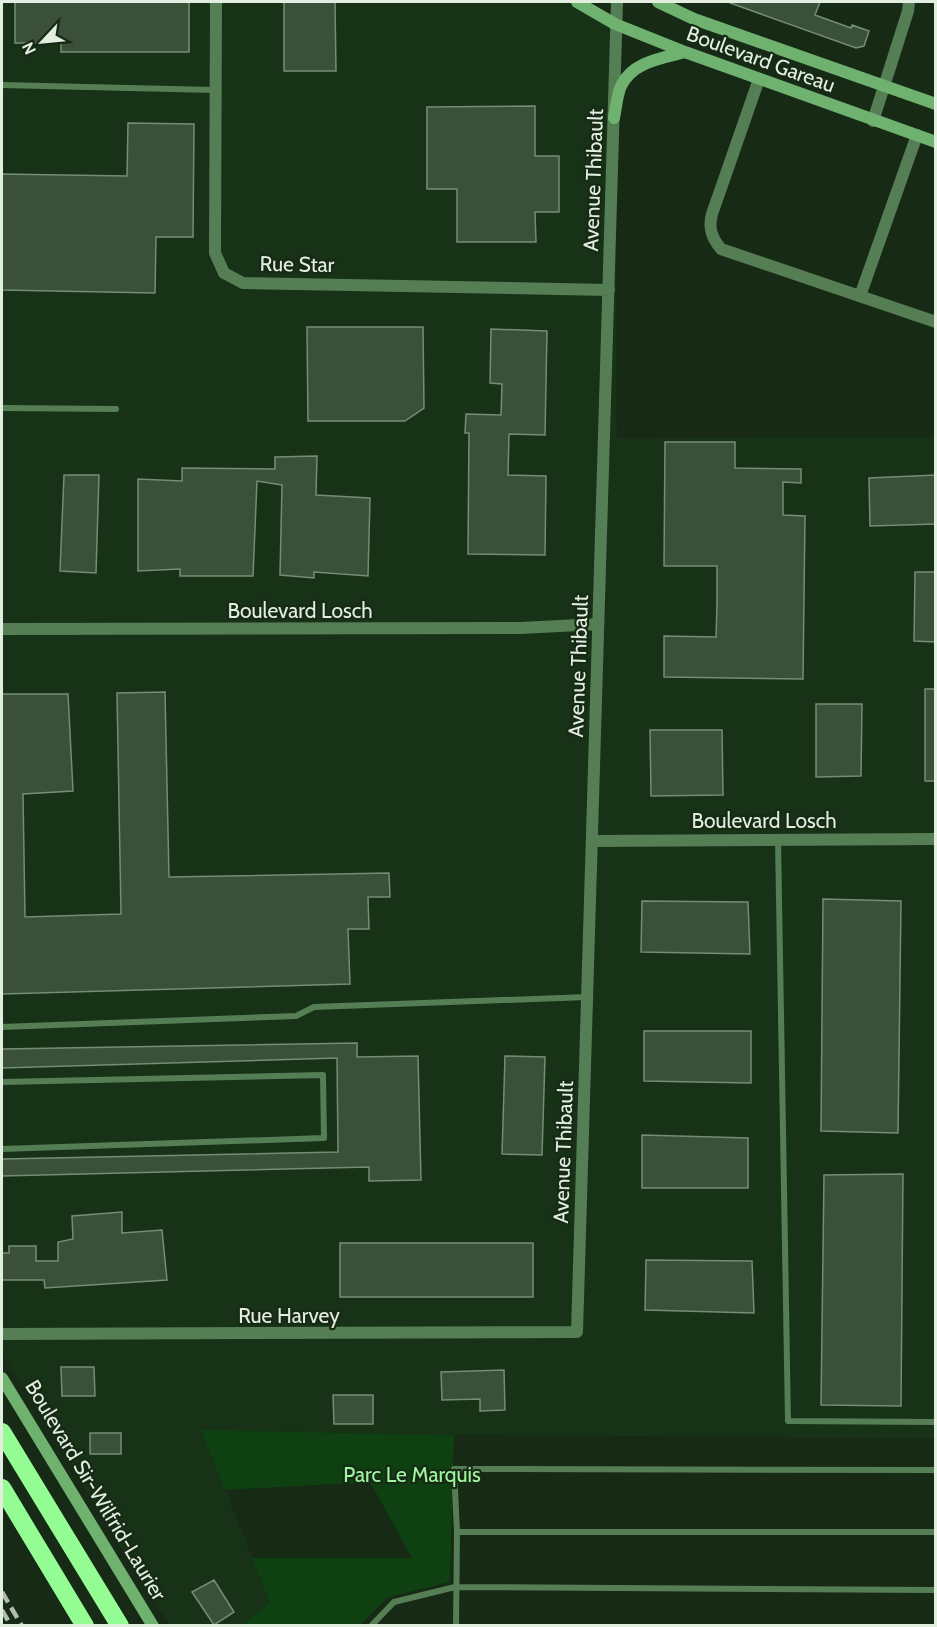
<svg xmlns="http://www.w3.org/2000/svg" width="937" height="1627" font-family="Cabin,sans-serif">
  <style>
    .built { fill: #173217 }
    .green { fill: #0e4011 }
    .building { fill: #3a5039; stroke: #758d74; stroke-width: 1.5 }
    .lines { fill: none; stroke-linecap: round; stroke-linejoin: round }
    .lane { stroke: #567e55; stroke-width: 6 }
    .street { stroke: #567e55; stroke-width: 12 }
    .secondary { stroke: #6fb16f; stroke-width: 12 }
    .highway { stroke: #93fd94; stroke-width: 18 }
    .rail { stroke: #aebdad; stroke-width: 4.5; stroke-dasharray: 12 6; stroke-linecap: butt }
    .labels { text-anchor: middle; dominant-baseline: central; stroke-width: 4.5; stroke-linejoin: round; paint-order: stroke }
    .street-label { font-size: 21px; fill: #e1eee0; stroke: #162a15 }
    .park-label { font-size: 21px; fill: #a0f59f; stroke: #162a15 }
  </style>
  <rect width="100%" height="100%" fill="#162a15"/>
  <path class="built" d="M2,2H573L615,27L617,438L935,437V1438L454,1435L202,1430L270,1602L243,1625H169L2,1354Z"/>
  <path class="green" d="M201,1430L454,1435L450,1582L388,1597L360,1625H243L270,1602L252,1558H412L370,1482L225,1490Z"/>
  <path class="building" d="M15,2H189V52H61V43H15Z
    M284,2H335L336,71H284Z
    M730,2H820L815,15L851,28L852,25L869,31L864,46L856,48L730,3Z
    M535,106V156H559V212H535L536,242H457V189H427V107Z
    M128,123L194,124L193,237H156L155,293L2,290V174L127,176Z
    M307,327H423L424,408L405,421H308Z
    M491,329L547,331L545,435L509,434L508,475L546,476L545,555L468,554L469,433H465L466,414L501,415L502,384L490,383Z
    M665,442H735V468L801,469V483L783,482V515L805,516L803,679L664,677V636L716,637L717,604V566H664Z
    M317,456L316,495L370,498L368,576L314,572V578L280,575L282,485L257,481L253,576H180V569L138,571V479L182,481V468L275,469V457Z
    M64,475H99L96,573L60,571Z
    M936,475V524L870,526L869,478Z
    M915,572H936V642L914,641Z
    M925,689H936V781H925Z
    M165,692L169,877L389,873L390,897H368L369,929H348L350,984L2,994V694H68L73,791L23,794L25,917L121,914L117,693Z
    M816,704H862L861,776L816,777Z
    M650,730H722L723,795L651,796Z
    M823,899L901,901L898,1133L821,1131Z
    M642,901L748,902L750,954L641,952Z
    M644,1031H751V1083L644,1081Z
    M357,1043V1057L418,1056L421,1180L369,1181V1167L2,1176V1159L338,1152L337,1058L2,1068V1049Z
    M505,1056L545,1057L542,1155L502,1154Z
    M642,1135L748,1138V1188H642Z
    M903,1174L901,1406L821,1405L824,1175Z
    M122,1212V1233L162,1230L167,1280L45,1288L44,1280H2V1253H9V1246H36V1261H58V1242L73,1239L72,1216Z
    M340,1243H533V1297H340Z
    M646,1260L752,1261L754,1313L645,1310Z
    M61,1367H94L95,1396H62Z
    M504,1370L505,1410L480,1411V1399L442,1400L441,1372Z
    M333,1395H373V1424H334Z
    M90,1433H121V1454H90Z
    M214,1580L234,1612L214,1625L192,1592Z"/>
  <g class="lines">
    <path class="lane" d="M2,85L214,90
      M2,408L116,409
      M778,840L788,1421L936,1422
      M2,1027L296,1016L314,1007L587,997
      M2,1082L323,1075L324,1138L2,1149
      M457,1532H936
      M371,1626L394,1602L455,1587L936,1590
      M456,1626L457,1532L454,1469L936,1470"/>
    <path class="street" d="M216,2L215,253L224,273L243,283L609,290
      M759,79L712,214C708,228 712,238 721,249L936,322
      M873,121L908,11L909,2
      M860,296L917,135
      M2,629L521,628L598,624
      M592,841L936,839
      M2,1334L577,1332L617,2"/>
    <path class="secondary" d="M577,2L615,24L685,52L936,142
      M658,2L694,19L936,104
      M614,118C616,108 617,95 621,86C632,62 662,58 685,52
      M2,1378L153,1626"/>
    <path class="highway" d="M2,1432L120,1626
      M2,1488L85,1626"/>
    <path class="rail" d="M2,1592L22,1626
      M2,1610L11,1626"/>
  </g>
  <g class="labels">
    <g class="street-label">
      <text transform="translate(761 59) rotate(20)">Boulevard Gareau</text>
      <text transform="translate(593 180) rotate(-88)">Avenue Thibault</text>
      <text transform="translate(297 264) rotate(1)">Rue Star</text>
      <text x="300" y="610">Boulevard Losch</text>
      <text transform="translate(578 666) rotate(-88)">Avenue Thibault</text>
      <text x="764" y="820">Boulevard Losch</text>
      <text transform="translate(563 1152) rotate(-88)">Avenue Thibault</text>
      <text x="289" y="1315">Rue Harvey</text>
      <text transform="translate(96 1490) rotate(59)">Boulevard Sir-Wilfrid-Laurier</text>
    </g>
    <g class="park-label">
      <text x="412" y="1474">Parc Le Marquis</text>
    </g>
  </g>
  <rect width="937" height="1627" fill="none" stroke="#e1eee0" stroke-width="6"/>
  <g transform="translate(42 42) rotate(244)" stroke="#162a15" stroke-width="4.5" paint-order="stroke">
  <path d="M0-4.5L10 22L0 15L-10 22Z" fill="#e1eee0"/>
  <text y="-9" font-size="16" font-weight="bold" text-anchor="middle" fill="#e1eee0">N</text>
  </g>
</svg>
